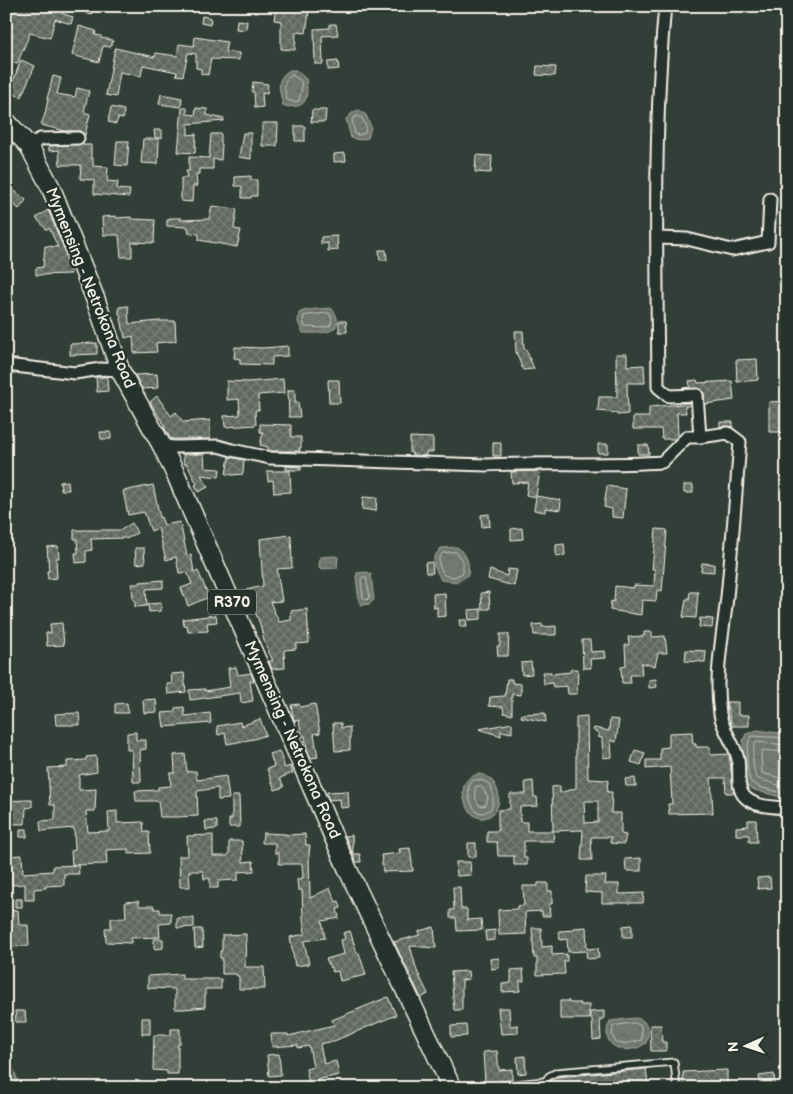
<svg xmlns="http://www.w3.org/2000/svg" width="793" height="1094" font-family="'Balsamiq Sans',sans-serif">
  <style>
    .water { fill: url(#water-ripples); stroke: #a6a9a1 }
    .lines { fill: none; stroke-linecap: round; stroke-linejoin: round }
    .shore { stroke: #c0c1b9; stroke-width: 1 }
    .building { fill: url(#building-cross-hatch); stroke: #f4f1e8; fill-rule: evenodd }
    .service-casing { stroke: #f4f1e8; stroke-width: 9 }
    .minor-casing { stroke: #f4f1e8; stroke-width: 15 }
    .primary-casing { stroke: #f4f1e8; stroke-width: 21 }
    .service { stroke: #26332d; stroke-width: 5.5 }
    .minor { stroke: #26332d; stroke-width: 11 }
    .primary { stroke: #26332d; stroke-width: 18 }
    .labels { text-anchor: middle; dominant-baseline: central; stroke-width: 5; stroke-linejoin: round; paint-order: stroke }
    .shield { fill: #26332d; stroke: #b6b8b0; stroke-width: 1 }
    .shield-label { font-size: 15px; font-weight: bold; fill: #f4f1e8 }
    .street-label { font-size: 16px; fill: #f4f1e8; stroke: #26332d }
  </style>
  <defs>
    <pattern id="water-ripples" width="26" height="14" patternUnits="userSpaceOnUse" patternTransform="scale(1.25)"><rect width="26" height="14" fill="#727972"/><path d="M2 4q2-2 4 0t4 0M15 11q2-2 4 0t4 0" fill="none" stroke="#60635e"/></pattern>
    <pattern id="building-cross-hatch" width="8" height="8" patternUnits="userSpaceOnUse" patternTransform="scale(1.25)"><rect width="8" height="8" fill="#5f6861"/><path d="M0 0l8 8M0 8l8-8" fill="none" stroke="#777e78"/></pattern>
  </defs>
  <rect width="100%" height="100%" fill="#323e38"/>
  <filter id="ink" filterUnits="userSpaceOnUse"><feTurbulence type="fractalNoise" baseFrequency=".02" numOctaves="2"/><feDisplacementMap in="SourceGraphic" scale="10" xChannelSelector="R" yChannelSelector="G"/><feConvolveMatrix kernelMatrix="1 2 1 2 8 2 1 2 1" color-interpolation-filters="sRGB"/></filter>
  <g filter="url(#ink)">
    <path class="water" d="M290,70H296L306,79C309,101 306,109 283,106C280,90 274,79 290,70Z
      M359,110L366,115L371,127L368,138L360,140L351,138L346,119L353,112Z
      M331,308C334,311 336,314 337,318C341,336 313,333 303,333L298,322L299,313L306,310Z
      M457,547C467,554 470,563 468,575L458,582L441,580L434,566V557L441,548Z
      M335,556L338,557L337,568L321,569L319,567L320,557Z
      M367,572L371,574L374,600L369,604L361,605L359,602L356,577L357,573Z
      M757,730L787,734V799L751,789L747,786L744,780L743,741L746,734Z
      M481,774C501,778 507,813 484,818C465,821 450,776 481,774Z
      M635,1018C648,1019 651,1032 646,1043C628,1057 597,1048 610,1021Z
      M6,1045L18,1082L24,1088H6Z"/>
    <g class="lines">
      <path class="shore" d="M292,75L301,81L302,88L299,101L295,102L287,100C285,90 281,81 292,75Z
        M357,116L362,118L366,127L365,133L359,135L355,134L352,120Z
        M328,313L330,314L332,321L330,326L321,328L305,327L303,321L304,316Z
        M456,552L463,562V573L454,577L444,575L439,565V558L443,553Z
        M363,577H366L370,597L367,600L363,598L361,580Z
        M787,738L752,736C745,742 746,774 751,782L759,787L787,794
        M787,745L756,742C751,750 753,768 756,778L787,788
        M787,752L763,750L761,754L762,773L787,780
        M474,780C493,778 496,794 491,809L483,813L477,812C470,804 463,787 474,780Z
        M477,786H481L488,797L486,805L482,806H480L476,800L475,789Z
        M635,1023L641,1026L642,1040L624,1044L616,1043L612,1035L613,1026Z"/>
    </g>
    <path class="building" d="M6,6H63L61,13L73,17L71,24L55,19L50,38L30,33L17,64L7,60L10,52L6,51Z
      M85,6H94L91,15L83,12Z
      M276,6H307L306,12H309L306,33L296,32L295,50L281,49V21L274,20Z
      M202,16L211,18L210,25L201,23Z
      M237,20L247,21L246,30L236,29Z
      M330,24H336L338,35L322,36L323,64H315L314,29L330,28Z
      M79,26L96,31L95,35L101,36V38L113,40L111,47L103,46L99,62L72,55Z
      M195,37L227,42L225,52L239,53V60L211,59L208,75L201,74V69L196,68V54L188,53L183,76L176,75L177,72L143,65L141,76L120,72L116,97L106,95L115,48L155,57L156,53L177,56L179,44L194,46Z
      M21,60L35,66L21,97L9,92Z
      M338,61L339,69L328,70V62Z
      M537,66L556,67L555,76L536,75Z
      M53,76L61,78L57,94L75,97L77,88L89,91L84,112L90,114L85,135L78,131H65L41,125L45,114L48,99H47Z
      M253,82L268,84L267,94L262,93L263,107L255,108L254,92H252Z
      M161,94L182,98L181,107L159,104Z
      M111,107L124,110L123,119L118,118L116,124L108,122Z
      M182,108H187V114L195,115L196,108L207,109V115L224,119V121L188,124V135L196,134L195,153L178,152Z
      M312,110H326L325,122H311Z
      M262,123H278L277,146H262Z
      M295,126H305V141H295Z
      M154,130H162V138H155Z
      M243,133H251V159L239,157Z
      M211,134H221V144H222L221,160L213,159V169H199V174H196L197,186H193L192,202L181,201V178H187L186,171H189V157L209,158Z
      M143,139H159L158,164L141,163Z
      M117,141H129L127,166L115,165Z
      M82,144V145H91V158H93V166L108,167L107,181L118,182L117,189L130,190L129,197L94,194V180L80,179L81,165H60L59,150L49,151V146Z
      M345,153L346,161L334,162V154Z
      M476,155L492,156L491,173L475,172Z
      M251,176V180H257V196H251V198H242V186H235V177Z
      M6,184L26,200L19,209L6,198Z
      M212,206L237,209L234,229L241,230L237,247L199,240V234L189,233L188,227L167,226V220H169V218H181V220L209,219Z
      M48,210L65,251L67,265H70L71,274L36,275V268L43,267L45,246L58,247L49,228L47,230L36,218Z
      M116,216V218L131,217V219L155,220L154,243L132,242V257H121L119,235H103L102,217Z
      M337,236L338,250L328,251V243L321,244V237Z
      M379,250H386L387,260H380Z
      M128,306L129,324L159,321H175L176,341L156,343L157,352L134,353L133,336L125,338L120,314H119V307Z
      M339,321H346L347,332H339Z
      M515,331H523L524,349H526L534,369L523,370L516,352Z
      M97,343V354L70,355V344Z
      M288,346V356L272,357V365L240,364V359L234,358L235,347L263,348Z
      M616,354H627V366L644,365L645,383H627L628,414L617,415V413L598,411L599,397H617Z
      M757,359L758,380L737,382L736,360Z
      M157,374L158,388L142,389L135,375Z
      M96,377H107L108,391L97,392Z
      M283,379L284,393L258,395L259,410H255L256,425L225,427L224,416L240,415L239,399L227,400V381L248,382Z
      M328,380H339L340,403H329Z
      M697,380L698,383L732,381L734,400L705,404L704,394L701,389L682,388L690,387L689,381Z
      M288,390H295V403L298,402L300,417H289Z
      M157,396L171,416L176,412L183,422L210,420V439H171L164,427L165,426L150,402Z
      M785,401V432H769V402Z
      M683,403H690V406H685L686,413H677L678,436L675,439H662L661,429H633V417H649V407L683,404Z
      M720,422H733V427L730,426L720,427Z
      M260,424L291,425V437H301V448H299L300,451H271L268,450V447L260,445L263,432H260Z
      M100,432H111V439H101Z
      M410,437L433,438V452H426V456L412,455V453H410Z
      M493,443H501V456H493Z
      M598,444H608V453H598Z
      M638,445H648L649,454H638Z
      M183,454H204L205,468L220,469L219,477L201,475L208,487L199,492L195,485L197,484L187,464H184Z
      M229,457L244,460L243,474L233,475L226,474Z
      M286,466L301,467V470H286Z
      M267,471H290L291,492L274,493L273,480L268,481Z
      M540,471L536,496L561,500L560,510L545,508V512L534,510L536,497L526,495L528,482L512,483L511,472Z
      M68,481L69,490H61L60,482Z
      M153,485L160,518L161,517L164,525L180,522L187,556L191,555L194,572L198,571L209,597L188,606L181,588L192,584L187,572L179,573L176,557L166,560L158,528L151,531L144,512L128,515L123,491Z
      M684,485H693V493H684Z
      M607,486L626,489L623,518L612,517V509L604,507Z
      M363,497L377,498L376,511L362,509Z
      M489,514L490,526L482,527L481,515Z
      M132,523L137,533L126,539L125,538L91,539L92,550L86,551V562L76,563L75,553H78L77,539H74V530H121Z
      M522,528L523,539L511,540V529Z
      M656,529L667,530L662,591L657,590L656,601L642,600L641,615L610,610L611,601L614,602L615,586L634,588V585L654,586L655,569H652Z
      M291,535L292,568L277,569L282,601L270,602L279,622L291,620V611L307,609L309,643L296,644V649L284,650L285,668L272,669L269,661H273L265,644L260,624L246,590L263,586L260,539Z
      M564,544L565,555L556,556V545Z
      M58,546L59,558H56L57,578L48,579L47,571H49L47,547Z
      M135,548H144L145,563L136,564Z
      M432,562L433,573H426L425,563Z
      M702,563L714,564V572L701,571Z
      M508,569L517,570L514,586L488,579L490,570L507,576Z
      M163,580V588L146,589L147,606L135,607V600H133L132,584H140V582Z
      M489,592L490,609H482L481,593Z
      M690,592H698L696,618L683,617L686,599H689Z
      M445,593L446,616L437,617V607L434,608L433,594Z
      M161,603V611L149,612L148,604Z
      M481,609V619L469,620L468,610Z
      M216,615L217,622L207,623L208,631L188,632L187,625L184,626L183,619Z
      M700,618L713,619L712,628L699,627Z
      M459,620H466L467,627H460Z
      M62,623L64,645L47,646L46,633H51L50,624Z
      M542,624V627L556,626V635H534L533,625Z
      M644,632H652V637L665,636L667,653H658L655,666L641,663L642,675H630L631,683H622L621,667L626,666L625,645H629L628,637L644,636Z
      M500,634H509L508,656H498L497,646H500Z
      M582,640H590L591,652L605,651L606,658L590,659L591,668H583Z
      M686,650L706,651L705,662L685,661Z
      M531,662L532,674L522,675L521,663Z
      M236,667L238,675L251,673L254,681H250L253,701L241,703L240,693L190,700L189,690L205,689V691L230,687L228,668Z
      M571,669H578L577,694H568L567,686L553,687L552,683L544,684L543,672H551V674L570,672Z
      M184,673L186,692L168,694L167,684H172L171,674Z
      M507,679H512V683L521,684V695L512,694V715L504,713L503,707L489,706L490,697L505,696Z
      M656,679L657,687L649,688V680Z
      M156,699L157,712L144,713L143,700Z
      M726,702H738V715H749V726H732Z
      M127,703L128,713H115V704Z
      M299,704L300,707L315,704L320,733L314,734L318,757L311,758L307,749L305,736L302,737L299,720L295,721L293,717L291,705Z
      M184,707L185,716L210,713L211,723L164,727L162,713L175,712V708Z
      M79,713L80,725H56L55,714Z
      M545,713L546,722L521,717L522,714Z
      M587,716L588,779L608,780L607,792H612L611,813H621V834L626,835L624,844L610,843L611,837H591L592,860H581L583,830L553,831L552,787L560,786V793L576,788V717ZM584,801H598V822L585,823Z
      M260,719L266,735L254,739L227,744L225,733L218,735L217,726L240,722L241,726Z
      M610,719L619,720L616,742L611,740L612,757L603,758L602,738L598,737L600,734L593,730L594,728L609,731Z
      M333,723H341V728L350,727V750L335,751Z
      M512,723V733L501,731V736L479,729Z
      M136,732V740H146V749L140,750L141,782H133L132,750H127V733Z
      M692,732L693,744H696V747H710V755L729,754L734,793H726L725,778H711L713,813L669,814L668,804H672L670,767L646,769V760H660V748L669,747V733Z
      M635,750L645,753L641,765L631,762Z
      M279,751L285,768L290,766L293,773L280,778L284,787L275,790L267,769L274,766L270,754Z
      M185,754L187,772L196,771L197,780L226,776L229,799L218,800V788L197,791L198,816L178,817H160L158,801H136L135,791L158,790V787L171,786L170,773H175L174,755Z
      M96,756L97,772L79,775V790L96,789L95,811H86L88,832L109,831L108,812L117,811V823L143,822L144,832H149L150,853L128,854V849L106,850L107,864L72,865L71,851L75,850L74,828L41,831L40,821L55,820V805H50L48,768L67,767V761L86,760V757Z
      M635,778L636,786H626L625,779Z
      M533,781L534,797H537L538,806L520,807V822H527V831H553L554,841H524V858H527V865H514V856H498L497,842H487V831H498V810L510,809V794H526L525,782Z
      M348,791L349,807L341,808L340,799L329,800L327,795V792Z
      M232,796H239L240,827H229V819H232Z
      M26,800H32V807L26,808L25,824H6V801Z
      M748,820H756L757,842H749V835H736V827L748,826Z
      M205,821H217V829L206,830Z
      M20,829H27V837H20Z
      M263,833L286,834V835L305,834L306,845H310L309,854L310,898L330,888L336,902L339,901L341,908L337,909L339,918L322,921L325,938L304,941L309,964L295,966L290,937L305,934V932L303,919L302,890H298L297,879L303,878L302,864H279V853H275V843H262Z
      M213,835V856H227L229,854V841H242L243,862L253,861L254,871L238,872V880L218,881V888H210V878L204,879L203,871H189L190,887H180L179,856H188L187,836Z
      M352,835L353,854H360L361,862H356L345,836Z
      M468,843H476V857H468Z
      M410,848L413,871L383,872L381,855L400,853L399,849Z
      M22,855L23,873L53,871V866L78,865L79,874H64V885L46,886V888L34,889V900H25V884L12,885L11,866H6V856Z
      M641,858V871H626L625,859Z
      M456,862H470L471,875L457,876Z
      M586,876H606L605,884H619V894L644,893L643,903H602V893L585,892Z
      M770,877L771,888L758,889L757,878Z
      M538,883H548V891H552V904H549L550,916H542V911L526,912L525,913L526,934L499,935L498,910L517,909V906L524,905L523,886H538Z
      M453,887H460L461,909H467V920L481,919L482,930L457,931L456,918H450V910H454Z
      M15,899H22V907H15Z
      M139,901V906H154V909H160V913H171V923L159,924L160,937L131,938V943L106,942L105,928H111V918H126L125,902Z
      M18,910L19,925H28L29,946L11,947V923H6V911Z
      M177,918H194V927L177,928Z
      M632,925V937H623V926Z
      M434,927L436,948L410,946L417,971L428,994L421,998L394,942L420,935L419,931Z
      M586,927L587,949L598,948L599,958L587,959L586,951L568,952L567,939L560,940L559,931L574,930V928Z
      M532,928H541L542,947L552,946V955L567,954V961H564L565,974L537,975V958H534Z
      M194,929H202L203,947L195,948Z
      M495,930V940L486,941L485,931Z
      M350,931L357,953H359L366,975L340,981L338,971L333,972L326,959L344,954L341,940L345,939L343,933Z
      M246,934L245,967H264L265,989H239V976H237L236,974H222V958H220V951H222V935Z
      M154,939H163V948L154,949Z
      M499,958V968L491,969L490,959Z
      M523,969L524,981H520V991L502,992V984L511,983V970Z
      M468,971L469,979L462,980V1010H454L451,972Z
      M182,974V979H221V989H205V1007L184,1009H175V989L148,988V976Z
      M388,997L396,1015L334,1041L320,1044L324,1064L336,1061L339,1075L317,1080L319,1088H310L306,1069L313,1067L309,1046L298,1048V1045L272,1047L271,1034H288V1036L334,1025L332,1020Z
      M560,1001H569V1003H580V1005H589V1019H560Z
      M498,1008H509L510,1026L518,1025V1033L501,1034Z
      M15,1011H25L26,1022H16Z
      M604,1011V1019H600L601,1039L593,1040L592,1019H590V1012Z
      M142,1018H150V1034H142Z
      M466,1025L467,1036L451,1037V1026Z
      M650,1025H661L662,1042H666V1051H651Z
      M171,1029H180V1044H178V1074H167V1071L153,1070L154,1035H171Z
      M497,1051L499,1070L512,1069V1080L485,1082L483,1052Z
      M279,1054L281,1075L269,1076L267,1055Z
      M525,1056L526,1073L518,1074L517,1057Z
      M646,1069L648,1084L603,1088H554L553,1079L558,1077Z
      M727,1070V1088H683V1072Z
      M774,1074L775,1088H761L759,1076Z"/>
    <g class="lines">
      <g class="service-casing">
        <path id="service" d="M480,1088L545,1081L549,1076L557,1072L674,1062L677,1088"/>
      </g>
      <g class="minor-casing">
        <path id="minor" d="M665,6C653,133 657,260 658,387L669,396L697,395L700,437L728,433L740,442C736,494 732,546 727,597C723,636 714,675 720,714C723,732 734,742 738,759C740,770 736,787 744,796C753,807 774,807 787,808
          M29,146L40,139L78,138
          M657,238L687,239L732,250L768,242L770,199
          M6,365L75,373L101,369L120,370
          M162,446L176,447L218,446L232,450L270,458L486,465C545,462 604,466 662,462L687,437H700"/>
      </g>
      <g class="primary-casing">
        <path id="primary" d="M6,121L29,146L51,188L95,298L120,370L162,446L176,475L348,870L452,1088"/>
      </g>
      <use href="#service" class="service"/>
      <use href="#minor" class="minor"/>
      <use href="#primary" class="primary"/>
    </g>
  </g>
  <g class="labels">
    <rect class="shield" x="208" y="589.5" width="48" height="25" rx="4"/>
    <g class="shield-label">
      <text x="232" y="602">R370</text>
    </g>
    <g class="street-label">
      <text transform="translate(90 288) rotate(68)">Mymensing - Netrokona Road</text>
      <text transform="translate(292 740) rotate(66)">Mymensing - Netrokona Road</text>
    </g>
  </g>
  <rect width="793" height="1094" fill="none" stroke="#26332d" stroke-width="25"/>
  <rect x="12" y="12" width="768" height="1069" fill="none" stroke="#f4f1e8" stroke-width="2" filter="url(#ink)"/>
  <g transform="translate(746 1046) rotate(267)" stroke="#26332d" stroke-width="4" paint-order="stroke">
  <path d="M0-4L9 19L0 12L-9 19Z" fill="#f4f1e8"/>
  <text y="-8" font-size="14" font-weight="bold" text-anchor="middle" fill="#f4f1e8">N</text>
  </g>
</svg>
